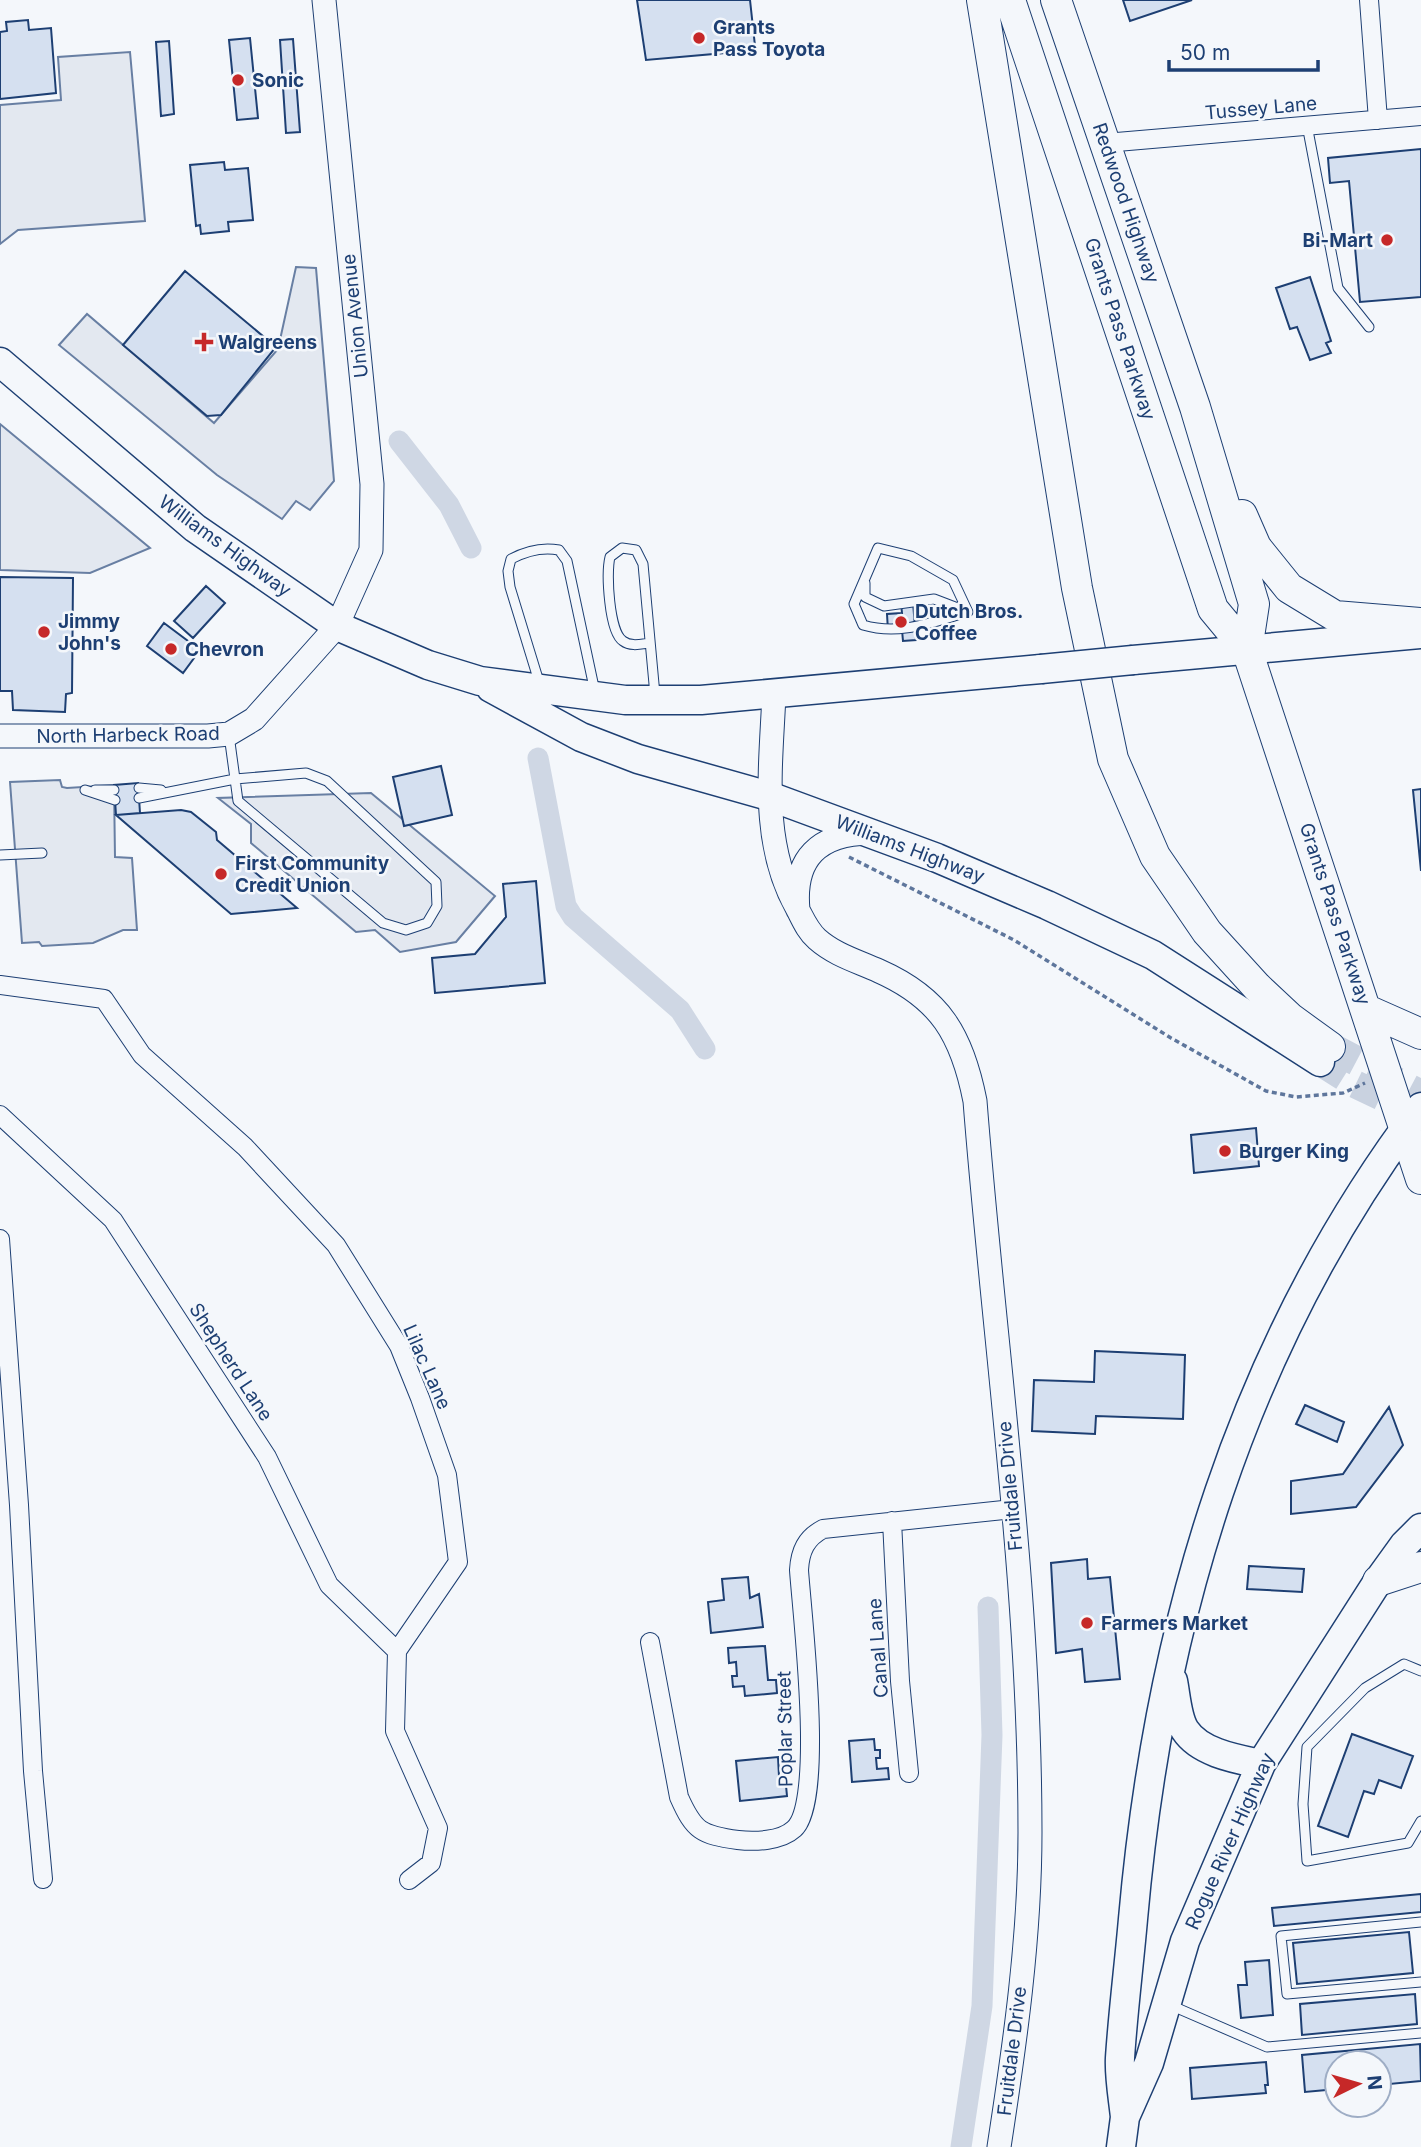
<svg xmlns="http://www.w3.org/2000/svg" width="1421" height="2147" font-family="Inter,sans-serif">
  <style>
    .parking { fill: #e3e8f0; stroke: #687fa3; stroke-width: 2 }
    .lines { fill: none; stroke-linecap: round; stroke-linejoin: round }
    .canal { stroke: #cfd7e4; stroke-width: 21 }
    .building { fill: #d5e0f0; stroke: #1d3f73; stroke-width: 2 }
    .primary-tunnel { stroke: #c9d2e0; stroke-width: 28; stroke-dasharray: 28 14; stroke-linecap: butt }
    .trunk-tunnel { stroke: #c9d2e0; stroke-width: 30; stroke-dasharray: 30 15; stroke-linecap: butt }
    .service-casing { stroke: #1d3f73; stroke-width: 11 }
    .minor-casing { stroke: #1d3f73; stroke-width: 20 }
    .tertiary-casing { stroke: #1d3f73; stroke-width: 25 }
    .primary-casing { stroke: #1d3f73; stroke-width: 31 }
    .trunk-casing { stroke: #1d3f73; stroke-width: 32 }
    .path { stroke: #5e769c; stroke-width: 3.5; stroke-dasharray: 5 3.5; stroke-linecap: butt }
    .service { stroke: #f4f7fb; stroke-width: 9 }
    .minor { stroke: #f4f7fb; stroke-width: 18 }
    .tertiary { stroke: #f4f7fb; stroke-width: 23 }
    .primary { stroke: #f4f7fb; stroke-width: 28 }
    .trunk { stroke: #f4f7fb; stroke-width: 30 }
    .primary-bridge-casing { stroke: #1d3f73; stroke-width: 31; stroke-linecap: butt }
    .primary-bridge { stroke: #f4f7fb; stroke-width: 28 }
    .poi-dot { fill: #c62828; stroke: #f4f7fb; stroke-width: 2.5 }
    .labels { text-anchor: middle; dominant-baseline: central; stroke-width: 5; stroke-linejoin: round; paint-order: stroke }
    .poi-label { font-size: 19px; font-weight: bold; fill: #1d3f73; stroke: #f4f7fb; text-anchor: start }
    .street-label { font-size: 19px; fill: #1d3f73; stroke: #f4f7fb }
  </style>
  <rect width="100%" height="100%" fill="#f4f7fb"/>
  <path class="parking" d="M130,52L145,221L18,230L0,244V105L61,100L58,57Z
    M296,267L316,268L334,481L310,510L296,501L282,519L217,475L59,345L87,314L214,423L278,349Z
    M0,424L150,548L90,573L0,570Z
    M60,780L62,787L67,788L114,785L115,857L132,858L137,930H123L93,943L42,946L39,942L22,943L10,782Z
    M371,793L495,896L456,942L400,952L375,930L356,932L251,843V824L218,798Z"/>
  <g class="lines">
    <path class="canal" d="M399,441L449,505L471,548
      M538,758L566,906L573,917L680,1010L705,1049
      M961,2147L982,2006L992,1735L988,1607"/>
  </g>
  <path class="building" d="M637,0H750L755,46H736V52L646,60Z
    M1123,0H1192L1130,21Z
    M28,20L29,30L51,28L56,93L0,99V32L7,31L6,22Z
    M250,38L258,118L237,120L229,40Z
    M293,39L300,132L286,133L280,40Z
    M169,41L174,114L161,116L156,42Z
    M1421,149V297L1360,302L1349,181L1330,183L1328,158Z
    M224,162L225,170L248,168L253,220L228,222L229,231L201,234L200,225L196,226L190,165Z
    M185,271L276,347L221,415L207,416L123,345Z
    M1310,277L1331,341L1326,343L1331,353L1310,360L1297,327L1290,329L1276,288Z
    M0,577L73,578L72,693L66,694L65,712L13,710L12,691H0Z
    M206,586L225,603L193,638L174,621Z
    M913,602L916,640L903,641L902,630L888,631L887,614L902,613L901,603Z
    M164,623L200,650L183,673L147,646Z
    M441,766L452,815L404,826L393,777Z
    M138,783L140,813L116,815L114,785Z
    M1421,789V871L1413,790Z
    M181,810L191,812L216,832L217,840L297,908L231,914L116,815Z
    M536,881L545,983L435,993L432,958L475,954L506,917L503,884Z
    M1256,1128L1259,1166L1194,1173L1191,1135Z
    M1095,1351L1185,1355L1183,1419L1096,1416L1095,1434L1032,1431L1034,1380L1094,1382Z
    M1305,1405L1344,1422L1337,1442L1296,1424Z
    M1389,1407L1403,1445L1356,1507L1291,1514V1481L1343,1474Z
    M1087,1559L1088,1579L1110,1577L1120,1679L1085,1682L1082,1649L1056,1653L1051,1563Z
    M1249,1566L1304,1569L1302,1592L1247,1589Z
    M748,1577L750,1598L759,1594L763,1627L711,1633L708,1602L724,1600L722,1579Z
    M765,1646L768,1680H776L777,1693L745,1696L744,1686L733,1687L732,1676H737L736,1662L729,1663L728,1648Z
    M1352,1734L1413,1756L1401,1788L1379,1780L1374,1794L1364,1791L1348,1837L1318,1826Z
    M874,1739L875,1750H880V1758H876L877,1769L888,1768L889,1779L852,1782L849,1741Z
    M778,1757L779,1776L785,1775L787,1796L740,1801L736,1761Z
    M1421,1894V1912L1274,1926L1272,1908Z
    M1409,1932L1413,1973L1297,1984L1293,1943Z
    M1269,1960L1273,2015L1241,2018L1238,1985H1247L1245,1962Z
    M1415,1994L1417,2024L1302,2035L1300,2004Z
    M1420,2044L1421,2081L1379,2085V2063H1337V2089L1305,2092L1302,2055Z
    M1266,2062L1268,2085H1265L1266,2093L1192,2099L1190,2068Z"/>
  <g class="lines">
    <path class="primary-tunnel" d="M1320,1062L1355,1084L1413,1112"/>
    <path class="trunk-tunnel" d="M1330,1047L1421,1095"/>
    <g class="service-casing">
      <path id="service" d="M1307,125L1338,288L1369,327
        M878,548L911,556L953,580L968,612C932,622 900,636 863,625L854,604Z
        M865,583V597L884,606L934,599L968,612
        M650,643C641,644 631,647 623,641C609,632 606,573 610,557L622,548L636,550L643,564L655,695
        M540,685L510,587L508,571L511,559C526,551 543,547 559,550L567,561L595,692
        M139,788L161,790
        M85,790L115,800
        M95,790H114
        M139,798L235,779L306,773L327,781L436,882L437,906L427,923L406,930L383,923L238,801L229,735
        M0,855L42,853
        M1421,1671L1404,1664L1365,1688L1307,1747L1303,1804L1307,1861L1408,1843L1421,1821
        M1421,1922L1281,1936L1287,1994L1421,1982
        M1170,2005L1267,2047L1421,2033"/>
    </g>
    <g class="minor-casing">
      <path id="minor" d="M1369,0L1378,120
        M1105,143L1421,116
        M0,985L104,999L142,1055L245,1147L336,1245L399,1346L420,1398L447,1475L458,1562L397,1651L395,1731L438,1828L431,1863L409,1880
        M0,1115L113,1220L267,1457L329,1585L397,1651
        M0,1239L19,1505L33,1771L43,1879
        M892,1521L900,1681L909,1773
        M650,1642L679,1797C694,1831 701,1835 738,1840C755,1842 781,1841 794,1829C825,1802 802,1615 799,1570C800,1551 806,1538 823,1529L1013,1509"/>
    </g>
    <g class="tertiary-casing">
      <path id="tertiary" d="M774,694C771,766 760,842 797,908C803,919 807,930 817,939C835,955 857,961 879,971C940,998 962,1035 975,1101C994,1344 1030,1587 1030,1832C1030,1938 1015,2043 999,2147
        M0,736H208L229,734L254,719L337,626L371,550L372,484L324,0
        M798,910C793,858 819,834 869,833"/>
    </g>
    <g class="primary-casing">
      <path id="primary" d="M0,362L195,528L337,626L428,665L480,681L625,700H701L1041,669
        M1133,660L1421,634
        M491,688L581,737L638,759L769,796L937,858L1047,905L1153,955L1320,1062
        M1173,1681C1176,1696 1177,1718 1185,1730C1200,1753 1237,1759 1261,1764
        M1125,2117C1123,2098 1119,2077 1120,2058C1123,2012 1129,1965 1133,1919C1159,1624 1241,1345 1421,1107
        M1121,2147L1125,2117L1149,2063L1185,1941L1261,1764L1378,1581L1404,1545L1421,1528"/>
    </g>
    <g class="trunk-casing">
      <path id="trunk" d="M982,0L1077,588L1113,759L1155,856L1207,932L1257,987L1290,1018L1330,1047
        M1010,0L1213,609L1247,650L1421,1179
        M1056,0L1195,407L1254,604L1247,650
        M1242,515L1256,547L1289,588L1335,616L1421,623
        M1367,1010L1421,1034
        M1378,1581L1421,1567"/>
    </g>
    <path class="path" d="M849,857L1014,940L1171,1038L1266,1091L1296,1097L1343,1093L1365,1083"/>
    <use href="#service" class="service"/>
    <use href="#minor" class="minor"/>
    <use href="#tertiary" class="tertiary"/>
    <use href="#primary" class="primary"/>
    <use href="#trunk" class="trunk"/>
    <g class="primary-bridge-casing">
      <path id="primary-bridge" d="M1041,669L1133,660"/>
    </g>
    <use href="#primary-bridge" class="primary-bridge"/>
  </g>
  <g class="poi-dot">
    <circle cx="699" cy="38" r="7"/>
    <circle cx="238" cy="80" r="7"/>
    <circle cx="1387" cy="240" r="7"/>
    <path d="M200.5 331.5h7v7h7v7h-7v7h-7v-7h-7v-7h7z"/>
    <circle cx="901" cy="622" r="7"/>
    <circle cx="44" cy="632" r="7"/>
    <circle cx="171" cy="649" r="7"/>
    <circle cx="221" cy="874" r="7"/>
    <circle cx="1225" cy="1151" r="7"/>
    <circle cx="1087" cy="1623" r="7"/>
  </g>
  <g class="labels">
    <g class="poi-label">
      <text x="713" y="27">Grants<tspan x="713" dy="22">Pass Toyota</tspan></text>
      <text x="252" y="80">Sonic</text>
      <text x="1373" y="240" text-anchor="end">Bi-Mart</text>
      <text x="218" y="342">Walgreens</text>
      <text x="915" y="611">Dutch Bros.<tspan x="915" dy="22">Coffee</tspan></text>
      <text x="58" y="621">Jimmy<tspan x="58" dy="22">John's</tspan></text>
      <text x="185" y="649">Chevron</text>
      <text x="235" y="863">First Community<tspan x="235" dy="22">Credit Union</tspan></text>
      <text x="1239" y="1151">Burger King</text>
      <text x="1101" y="1623">Farmers Market</text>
    </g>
    <g class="street-label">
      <text transform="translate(1261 108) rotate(-5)">Tussey Lane</text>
      <text transform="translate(1126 203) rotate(71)">Redwood Highway</text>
      <text transform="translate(355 316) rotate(-96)">Union Avenue</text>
      <text transform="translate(1120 329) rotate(72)">Grants Pass Parkway</text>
      <text transform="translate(225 546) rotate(36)">Williams Highway</text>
      <text transform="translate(128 735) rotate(-1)">North Harbeck Road</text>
      <text transform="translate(910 849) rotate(21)">Williams Highway</text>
      <text transform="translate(1335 914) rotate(72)">Grants Pass Parkway</text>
      <text transform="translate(231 1362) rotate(57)">Shepherd Lane</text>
      <text transform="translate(427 1367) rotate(66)">Lilac Lane</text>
      <text transform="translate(1010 1486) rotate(-95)">Fruitdale Drive</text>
      <text transform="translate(878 1648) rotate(-94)">Canal Lane</text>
      <text transform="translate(785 1729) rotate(-91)">Poplar Street</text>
      <text transform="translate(1230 1841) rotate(-66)">Rogue River Highway</text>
      <text transform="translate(1012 2051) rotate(-83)">Fruitdale Drive</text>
    </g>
  </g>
  <g transform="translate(1358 2084) rotate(85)"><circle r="33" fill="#f4f7fb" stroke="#9eadc5" stroke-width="2"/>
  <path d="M0-5L12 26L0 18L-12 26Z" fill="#c62828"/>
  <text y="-10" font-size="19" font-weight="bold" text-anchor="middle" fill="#1d3f73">N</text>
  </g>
  <path d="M1169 60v10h149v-10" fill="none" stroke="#1d3f73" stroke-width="3.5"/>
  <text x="1180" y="60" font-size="21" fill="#1d3f73" stroke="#f4f7fb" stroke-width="5" paint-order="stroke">50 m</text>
</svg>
